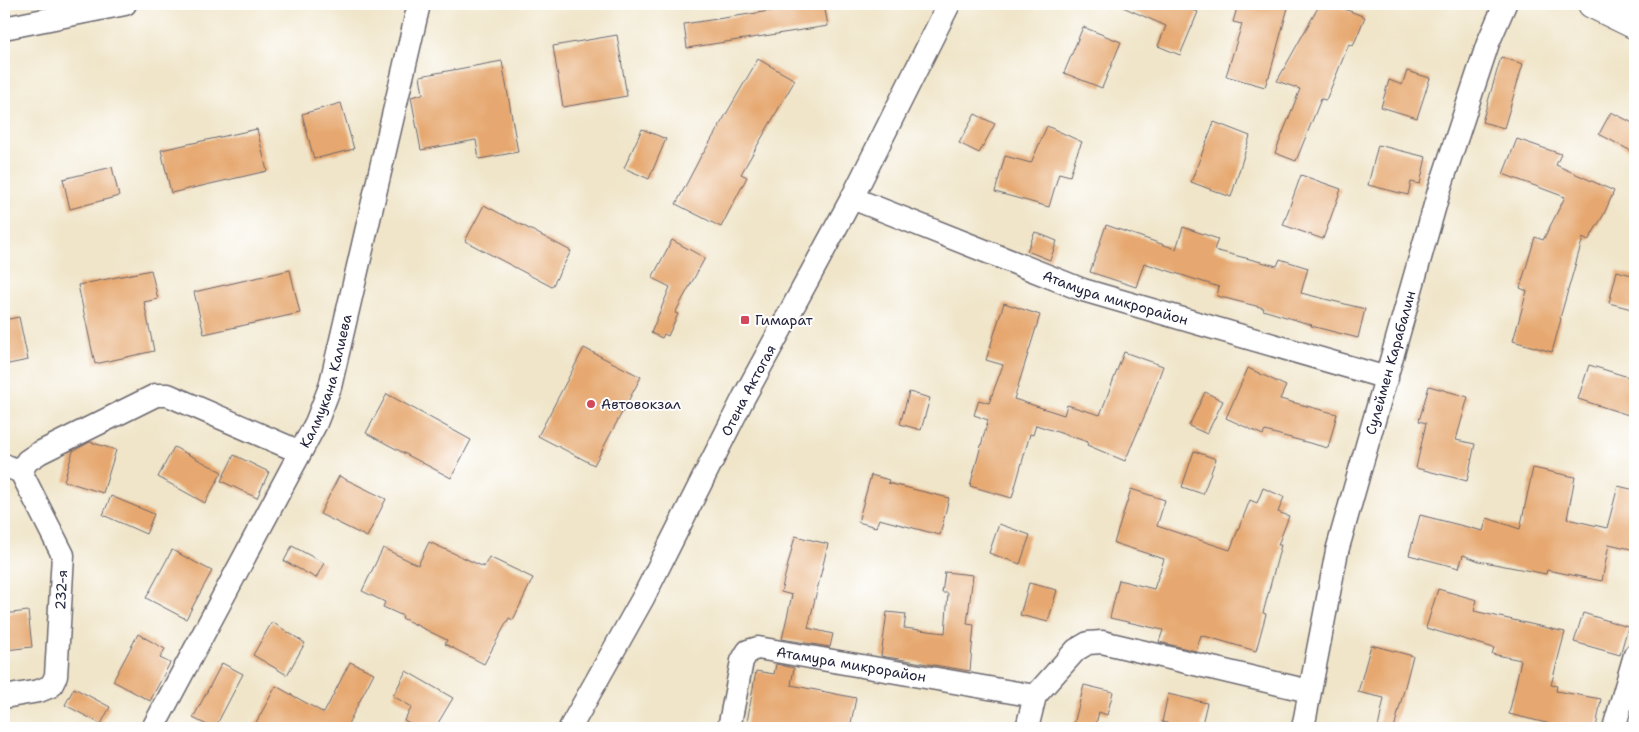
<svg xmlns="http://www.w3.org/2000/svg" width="1639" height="732" font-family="'Shantell Sans',sans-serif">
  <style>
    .building { fill: #e6a86f }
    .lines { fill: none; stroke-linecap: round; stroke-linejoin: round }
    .minor-casing { stroke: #6a666d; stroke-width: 25 }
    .tertiary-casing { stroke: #6a666d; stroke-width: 30 }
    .minor { stroke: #fff; stroke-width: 22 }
    .tertiary { stroke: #fff; stroke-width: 28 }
    .poi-dot { fill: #d1495b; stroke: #fff; stroke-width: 2 }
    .labels { text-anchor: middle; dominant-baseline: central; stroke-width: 4; stroke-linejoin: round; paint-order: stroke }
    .street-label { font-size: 14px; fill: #22223b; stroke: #fff }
    .poi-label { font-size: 14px; fill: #22223b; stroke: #fff; text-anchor: start }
  </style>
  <rect width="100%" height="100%" fill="#fff"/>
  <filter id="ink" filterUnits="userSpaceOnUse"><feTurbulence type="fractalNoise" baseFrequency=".02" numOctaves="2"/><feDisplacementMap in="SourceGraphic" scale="10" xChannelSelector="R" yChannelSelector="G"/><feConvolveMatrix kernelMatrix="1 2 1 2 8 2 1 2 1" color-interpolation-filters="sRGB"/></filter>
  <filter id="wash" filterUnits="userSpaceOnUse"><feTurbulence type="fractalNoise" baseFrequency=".0096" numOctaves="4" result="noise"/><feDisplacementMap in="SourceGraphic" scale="20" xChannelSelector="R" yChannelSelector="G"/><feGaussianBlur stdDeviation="1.12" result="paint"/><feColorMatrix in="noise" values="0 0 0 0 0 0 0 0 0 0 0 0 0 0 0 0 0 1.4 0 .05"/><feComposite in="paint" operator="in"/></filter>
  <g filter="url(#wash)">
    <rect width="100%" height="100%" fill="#f0e5c9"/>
    <g id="blocks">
      <path class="building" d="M816,4H824L828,26L687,48L684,24Z
        M1116,4H1176L1198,12L1180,55L1158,46L1166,26Z
        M1238,4H1289L1269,77H1268L1265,87L1226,76L1242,24L1233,22Z
        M1320,4H1332L1365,17L1353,46L1349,44L1326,100L1321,99L1296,161L1275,153L1300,89L1277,81Z
        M1083,27L1121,42L1102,88L1064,73Z
        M617,35L627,96L563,107L553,46Z
        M1501,57L1523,64L1504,128L1482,122Z
        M758,59L795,80L741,174L747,177L721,227L676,204L702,154H703Z
        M502,61L518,152L479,159L476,140L421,150L411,97L423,94L420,76Z
        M1407,71L1430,78L1417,118L1381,107L1389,80L1402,85Z
        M341,103L354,149L314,159L302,114Z
        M1611,112L1635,124V153L1599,134Z
        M975,114L995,124L979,153L959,143Z
        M1214,122L1250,136L1231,197L1191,182Z
        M1047,126L1082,142L1076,156L1070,176L1059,173L1049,207L995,192L1005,156L1031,163Z
        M257,129L267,171L171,193L161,150Z
        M642,129L666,139L649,179L624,168Z
        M1517,139L1561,154L1556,165L1614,191L1604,214L1588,241L1583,238L1560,318L1561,319L1552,352L1513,341L1527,291L1520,288L1535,237L1543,240L1565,197L1503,174Z
        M1378,145L1426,157L1420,184L1411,182L1408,195L1368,185Z
        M112,167L119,196L70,209L63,179Z
        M1301,175L1341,189L1323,239L1283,225Z
        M484,205L571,251L552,287L465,241Z
        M1106,225L1176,249L1183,227L1218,239L1214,250L1277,266L1280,259L1308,268L1301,293L1365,309L1358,338L1311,326L1312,325L1263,310L1264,308L1217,296L1219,287L1144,263L1136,287L1090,272Z
        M1035,232L1057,241L1050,260L1027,251Z
        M672,240L705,258L675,313L678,314L668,336L664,334L662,338L651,333L670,287L652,278Z
        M151,270L158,299L144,302L154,351L95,364L78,285Z
        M290,270L300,313L204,334L194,292Z
        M1617,271L1635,276V310L1609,303Z
        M1004,303L1040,315L1014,399L1064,415L1067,405L1100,415L1124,352L1163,366L1148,408L1125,461L1087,445L1088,442L1036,425L1033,435L1030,434L1012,498L970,486L988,420L974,415L979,400L989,403L1003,365L986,360Z
        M19,317L28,360L4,365V320Z
        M584,348L641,377L594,465L538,436Z
        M1589,365L1635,379V417L1578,399Z
        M1248,368L1286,386L1280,399L1337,414L1328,448L1265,431L1263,435L1226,418Z
        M1429,386L1468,397L1456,440L1475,444L1467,481L1416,468L1426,423L1419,421Z
        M909,392L930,398L921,430L900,424Z
        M1205,392L1223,401L1207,434L1189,426Z
        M387,394L471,440L451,478L366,433Z
        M90,442L116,450L103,493L64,481L73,451Z
        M174,447L222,472L205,503L158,477Z
        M1194,451L1216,459L1203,494L1182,487Z
        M234,455L269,472L257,498L221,481Z
        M1533,468L1575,477L1567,519L1607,528L1618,486L1635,490V550L1609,544L1602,581L1547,570L1546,574L1479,561L1463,555L1459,568L1409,555L1420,515L1483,531L1487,518L1520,529Z
        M871,475L889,480L888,483L949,498L940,535L879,519L876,527L858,522Z
        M339,476L386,499L367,537L320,514Z
        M1263,488L1284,497L1278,512L1289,516L1278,545H1281L1263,613L1266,614L1256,651L1201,635L1196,651L1159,642L1163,630L1110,618L1119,580L1154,589L1164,559L1114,543L1131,489L1165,500L1157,526L1230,550L1250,500L1257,503Z
        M111,496L154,514L146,534L103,515Z
        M999,524L1030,535L1020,564L989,553Z
        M795,536L828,544L808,628L833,634L830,647L782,639L792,595L781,592Z
        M429,542L484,567L489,557L533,578L513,620L509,618L484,664L445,644L447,640L402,618L403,616L383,607L385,602L362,591L383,548L418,565Z
        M292,546L324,563L316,578L284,561Z
        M172,550L212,571L186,619L146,598Z
        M945,572L973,575L967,624L974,625L970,671L881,656L887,612L906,614L904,628L945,633L948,593H942Z
        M1029,583L1057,590L1048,622L1020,615Z
        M1438,589L1477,600L1474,611L1565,632L1551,685L1557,686L1556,691L1601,699L1596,728H1567L1509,714L1521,660L1492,654L1494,648L1426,628Z
        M28,611L32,647L6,650L4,614Z
        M1583,613L1628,627L1620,655L1574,642Z
        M272,622L305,643L287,675L253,655Z
        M138,634L165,649L160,658L170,663L150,701L113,681Z
        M1371,645L1413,656L1394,728H1378L1384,698L1358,692Z
        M350,662L374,673L347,726L351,728H253L276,686L324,713Z
        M222,663L243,674L215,728H213L193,718Z
        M776,664L794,668L791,685L856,698L850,728H746L756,671L774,674Z
        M406,671L453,698L435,728H418L404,720L412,707L393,696Z
        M1084,685L1113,692L1107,715L1099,712L1095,728H1073Z
        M74,688L110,707L101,724L65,705Z
        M1168,694L1207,703L1201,728H1188L1162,722Z"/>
    </g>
  </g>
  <g filter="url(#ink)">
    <use href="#blocks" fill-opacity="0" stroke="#6a666d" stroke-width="1"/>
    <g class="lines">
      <g class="minor-casing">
        <g id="minor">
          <path d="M4,28L125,4"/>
          <path id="s1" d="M852,198L1083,290L1387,378"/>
          <path d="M4,465L21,472L63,555L56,676L51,686L39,691L4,697"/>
          <path d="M21,472L27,461L39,453L156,395H168L300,452"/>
          <path id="s2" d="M153,728L316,423L330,387L419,4"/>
          <path id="s3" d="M570,728L643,598L744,397L852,198L949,4"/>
          <path id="s4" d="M729,728L742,661L748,651L758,648L1035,696"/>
          <path d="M1027,728L1035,696L1076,650L1088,643L1102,642L1309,691"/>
          <path id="s5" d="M1303,728L1337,551L1439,191L1488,43L1505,4"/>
          <path d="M1614,728L1635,655"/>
        </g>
      </g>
      <g class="tertiary-casing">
        <path id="tertiary" d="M1592,4L1635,25"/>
      </g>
      <use href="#minor" class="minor"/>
      <use href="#tertiary" class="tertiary"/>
    </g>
  </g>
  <g class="poi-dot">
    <rect x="740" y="315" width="10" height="10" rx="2.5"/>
    <circle cx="591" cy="404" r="5"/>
  </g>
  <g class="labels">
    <g class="street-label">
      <text stroke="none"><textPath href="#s1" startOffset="282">Атамура микрорайон</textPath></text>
      <text stroke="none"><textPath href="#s5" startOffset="376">Сулеймен Карабалин</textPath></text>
      <text stroke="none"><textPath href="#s2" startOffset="389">Калмукана Калиева</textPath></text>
      <text stroke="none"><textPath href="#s3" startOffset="382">Отена Актогая</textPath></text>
      <text transform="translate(61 590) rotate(-87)">232-я</text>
      <text stroke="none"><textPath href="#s4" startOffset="185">Атамура микрорайон</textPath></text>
    </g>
    <g class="poi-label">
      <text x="755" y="320">Гимарат</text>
      <text x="601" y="404">Автовокзал</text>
    </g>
  </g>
  <rect width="1639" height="732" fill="none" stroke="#fff" stroke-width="20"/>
</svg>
